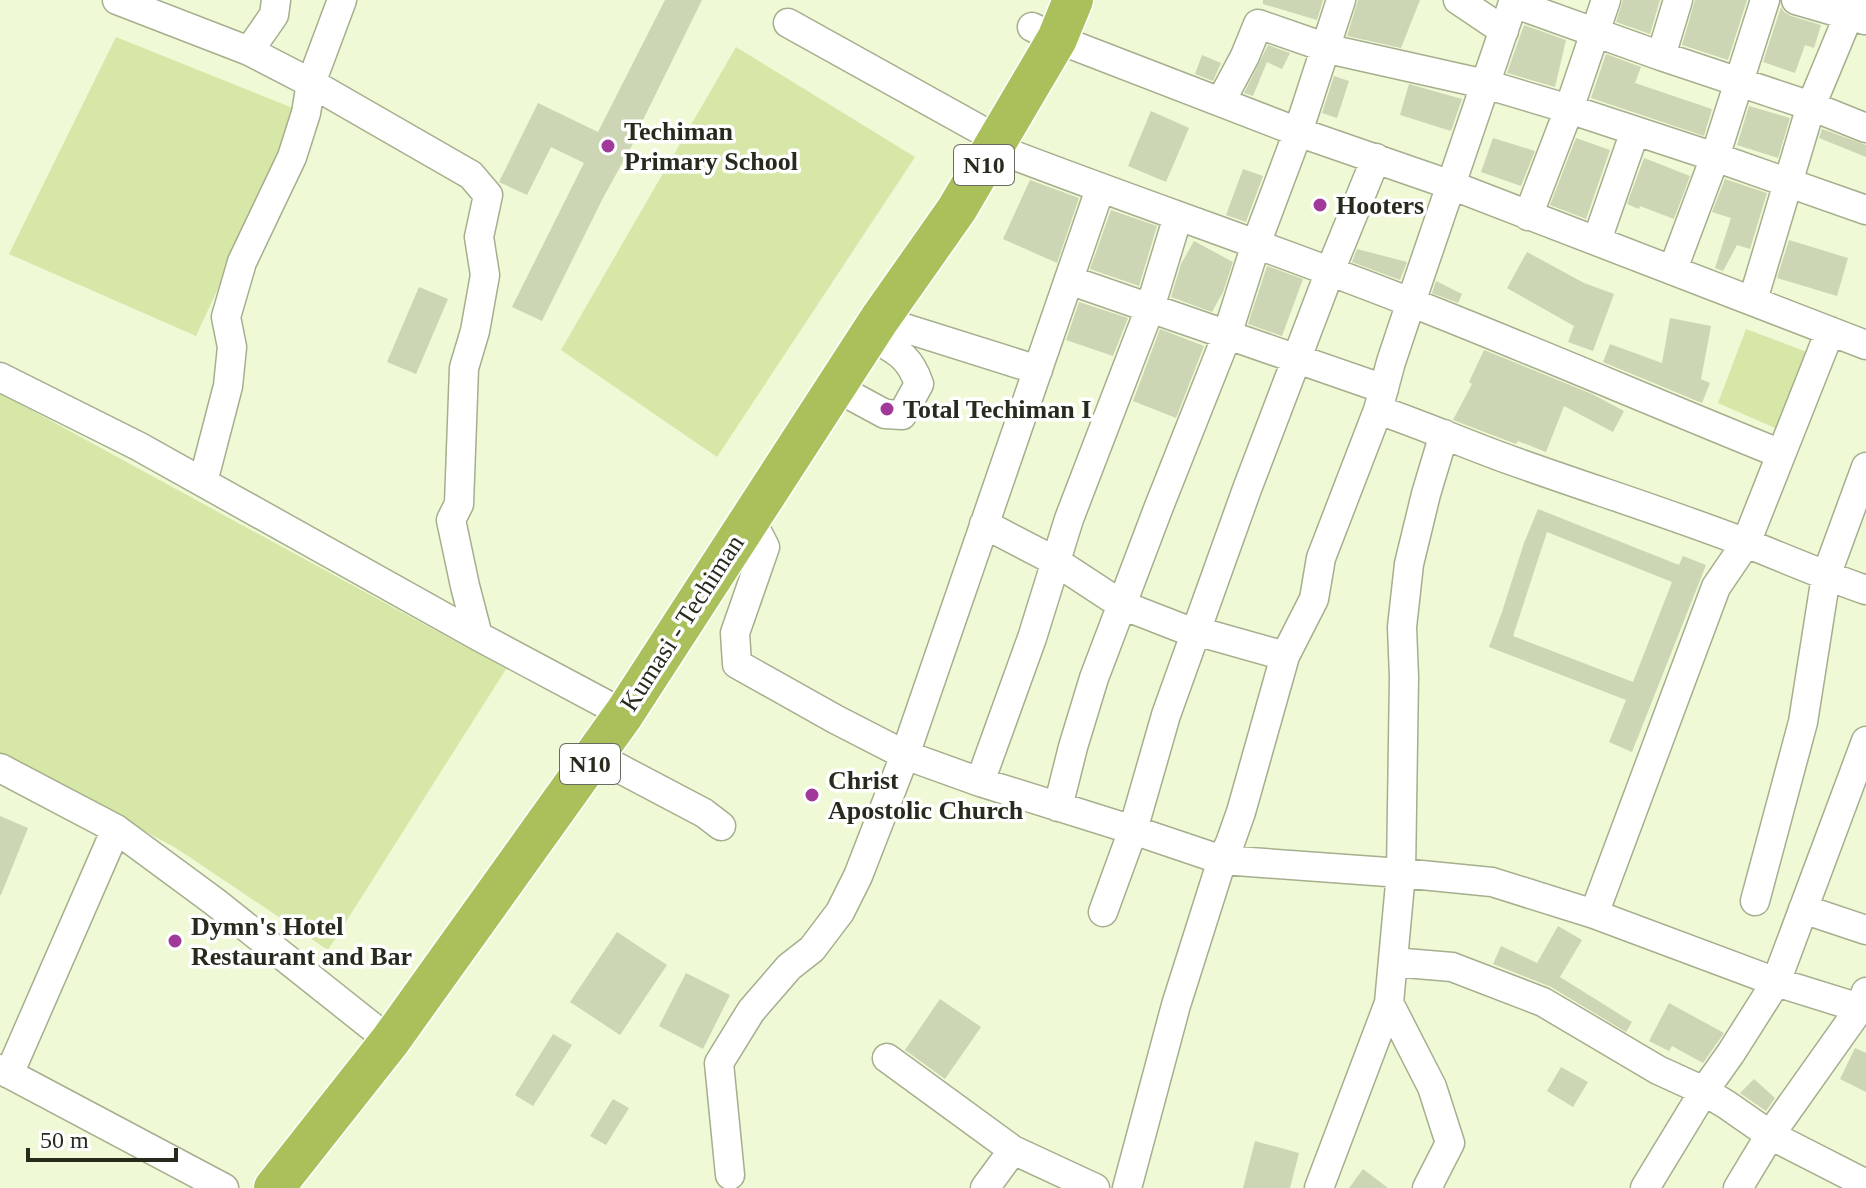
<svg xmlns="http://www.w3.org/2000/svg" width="1866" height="1188" font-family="'Times New Roman',serif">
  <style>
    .green { fill: #d6e7a7 }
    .building { fill: #ccd5b4; fill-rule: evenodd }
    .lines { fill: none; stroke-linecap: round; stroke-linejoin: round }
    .minor-casing { stroke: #a5ae8d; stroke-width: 31 }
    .highway-casing { stroke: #fff; stroke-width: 43 }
    .minor { stroke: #fff; stroke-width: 28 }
    .highway { stroke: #a9c05b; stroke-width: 40 }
    .poi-dot { fill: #a1399b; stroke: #fff; stroke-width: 3 }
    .labels { text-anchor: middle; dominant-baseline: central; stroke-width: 7; stroke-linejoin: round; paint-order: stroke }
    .shield { fill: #fff; stroke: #686b62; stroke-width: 2 }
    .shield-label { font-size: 24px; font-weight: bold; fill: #272b1e }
    .poi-label { font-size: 26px; font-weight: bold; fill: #272b1e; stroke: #fff; text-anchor: start }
    .street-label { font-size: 26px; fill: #272b1e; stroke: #fff }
  </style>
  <rect width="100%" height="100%" fill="#eff9d6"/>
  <path class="green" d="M116,37L300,111L196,336L9,254Z
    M736,47L915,157L717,457L561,350Z
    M1746,329L1815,355L1782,431L1718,403Z
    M0,393L506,669L328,950L176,848L0,753Z"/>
  <path class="building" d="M665,0H702L639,128L641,129L603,198L542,321L512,307L584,163L551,147L527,195L499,182L538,103L598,132Z
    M1263,0H1323L1317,20L1263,4Z
    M1358,0H1420L1401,48L1347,36Z
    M1623,0H1660L1650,34L1616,22Z
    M1695,0H1747L1728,60L1682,45Z
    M1781,7L1784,12L1791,16L1821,25L1814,48L1805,45L1795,73L1763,62Z
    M1524,25L1566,40L1555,87L1507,73Z
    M1268,45L1290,53L1282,69L1267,62L1253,96L1244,93Z
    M1606,54L1641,67L1635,83L1712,109L1704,136L1591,98Z
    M1202,55L1221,63L1213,81L1195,74Z
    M1334,76L1349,81L1337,118L1322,113Z
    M1409,84L1462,99L1451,131L1400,115Z
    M1749,106L1790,118L1778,158L1737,145Z
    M1151,111L1189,128L1166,182L1128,166Z
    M1822,129L1866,145V157L1819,138Z
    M1493,138L1535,151L1521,186L1481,172Z
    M1576,138L1610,150L1586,219L1550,205Z
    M1644,158L1690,176L1674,219L1640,206L1639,209L1627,204Z
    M1243,169L1263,176L1246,222L1226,215Z
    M1725,179L1767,193L1750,249L1737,245L1723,271L1715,268L1731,218L1712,212Z
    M1030,180L1079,198L1057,263L1003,239Z
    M1111,210L1157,226L1139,286L1090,269Z
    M1789,240L1848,258L1837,296L1777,278Z
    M1194,241L1233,262L1223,292L1212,312L1171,297L1181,264Z
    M1357,249L1407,262L1400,280L1352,262Z
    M1527,252L1584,283L1614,294L1593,351L1568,342L1574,326L1507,288Z
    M1267,266L1303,279L1282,336L1248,324Z
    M1436,281L1462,294L1458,303L1432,293Z
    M419,287L448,299L416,374L387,362Z
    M1079,302L1128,318L1113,356L1066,340Z
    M1670,318L1711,326L1701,379L1710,383L1702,403L1603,362L1610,344L1662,363Z
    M1160,329L1204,346L1176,418L1133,401Z
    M1484,350L1592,394L1624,411L1613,432L1564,406L1546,452L1518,441L1516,444L1453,420L1472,384L1469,382Z
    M1538,509L1679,565L1683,556L1706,565L1632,752L1609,742L1626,700L1489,647L1502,612L1524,543ZM1547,532L1672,582L1633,682L1513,636Z
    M0,816L28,828L1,895H0Z
    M1558,926L1582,940L1560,977L1632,1022L1626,1032L1551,987L1493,964L1501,946L1537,963Z
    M617,932L667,965L620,1035L570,1002Z
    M686,973L730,995L703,1049L659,1026Z
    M940,999L981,1027L945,1079L905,1050Z
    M1669,1003L1724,1033L1703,1063L1672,1046L1669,1051L1649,1041Z
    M553,1034L572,1045L533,1106L515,1095Z
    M1855,1048L1866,1053V1092L1840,1079Z
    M1561,1067L1588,1082L1573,1107L1547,1091Z
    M1754,1079L1775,1098L1766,1111L1740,1093Z
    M613,1099L629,1108L606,1145L590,1136Z
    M1255,1141L1299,1153L1290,1188H1243Z
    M1363,1169L1388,1188H1349Z"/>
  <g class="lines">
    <g class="minor-casing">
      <path id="minor" d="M117,0L249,51L311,83L471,175L488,195L479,237L485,275L475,331L464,368L459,504L451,520L465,586L478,636
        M1458,0L1504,31
        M1796,0L1865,20
        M1513,3L1661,56L1678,0
        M788,23L977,128
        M1032,27L1057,39L1298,132L1451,185L1866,345
        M249,51L274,15L276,0
        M1661,56L1811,106L1866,128
        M1221,101L1245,56L1258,24L1333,50L1485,84L1569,109L1715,157L1866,210
        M995,148C1132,201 1273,248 1410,302C1535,351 1657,404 1781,454
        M1528,216L1569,109L1606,0
        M1597,240L1635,131
        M1673,269L1715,157L1765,0
        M1069,280L1384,389
        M1753,300L1811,106L1855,0
        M879,320L1038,370
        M0,377L138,446L478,636L624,714
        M835,387L885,414L902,415L919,384C909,354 894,350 869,335
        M1378,410C1423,425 1465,444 1510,460C1588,488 1668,513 1746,543C1786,559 1825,576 1866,590
        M203,482L228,386L232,347L226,317L242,262L292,157L306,113L311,83L342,0
        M750,518L765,547L735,633L737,664L835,719L905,755L980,782L1133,830L1222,860L1401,873L1492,882L1594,914L1776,982L1866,1010
        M984,524L1055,561L1122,605L1194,633L1196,631L1285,656
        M596,756L704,813L721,826
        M0,768L116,829L215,902L390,1041
        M980,782L1032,638L1069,519L1150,308L1178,216
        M1058,807L1073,747L1094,678L1158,509L1227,335L1256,244L1298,132L1341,0
        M1755,901L1803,722L1826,576L1866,467
        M1803,909L1866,930
        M1103,912L1133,830L1166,715L1247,489L1330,271L1376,158
        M1594,914L1716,587L1746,543L1830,331
        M1393,962L1452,967L1543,1002L1658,1070L1704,1091L1727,1105L1770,1135L1866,1184
        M887,1058L1013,1150
        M0,1069L224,1188
        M9,1074L116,829
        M730,1175L719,1063L751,1011L789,967L812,949L840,912L858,876L905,755L1100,189
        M985,1188L1013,1150L1095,1188
        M1127,1188L1176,1005L1222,860L1230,843L1241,812L1285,656L1314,599L1321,558L1378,410L1391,362L1411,302L1514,0
        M1319,1188L1389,1003
        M1427,1188L1450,1143L1432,1087L1389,1003L1401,873L1404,677L1402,627L1409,564L1426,494L1444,434
        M1645,1188L1704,1091L1731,1053L1776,982L1866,741
        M1738,1188L1770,1135L1860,1008L1866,992"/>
    </g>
    <g class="highway-casing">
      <path id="highway" d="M274,1188L390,1041L624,714L879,320L957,209L1057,39L1073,0"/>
    </g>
    <use href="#minor" class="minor"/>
    <use href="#highway" class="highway"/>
  </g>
  <g class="poi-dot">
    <circle cx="608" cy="146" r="8"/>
    <circle cx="1320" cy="205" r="8"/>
    <circle cx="887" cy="409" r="8"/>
    <circle cx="812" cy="795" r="8"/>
    <circle cx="175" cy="941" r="8"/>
  </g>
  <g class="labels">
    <g class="shield">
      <rect x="954" y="145" width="60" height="40" rx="6"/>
      <rect x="560" y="744" width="60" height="40" rx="6"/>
    </g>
    <g class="shield-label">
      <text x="984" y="165">N10</text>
      <text x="590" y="764">N10</text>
    </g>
    <g class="poi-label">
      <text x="624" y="131">Techiman<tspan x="624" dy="30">Primary School</tspan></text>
      <text x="1336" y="205">Hooters</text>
      <text x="903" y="409">Total Techiman I</text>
      <text x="828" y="780">Christ<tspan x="828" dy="30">Apostolic Church</tspan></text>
      <text x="191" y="926">Dymn's Hotel<tspan x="191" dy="30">Restaurant and Bar</tspan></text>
    </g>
    <g class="street-label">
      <text transform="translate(682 623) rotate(-57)">Kumasi - Techiman</text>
    </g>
  </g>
  <path d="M28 1148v12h148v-12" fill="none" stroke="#272b1e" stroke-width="4"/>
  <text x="40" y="1148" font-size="24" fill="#272b1e" stroke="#ffffff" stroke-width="6" paint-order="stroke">50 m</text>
</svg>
